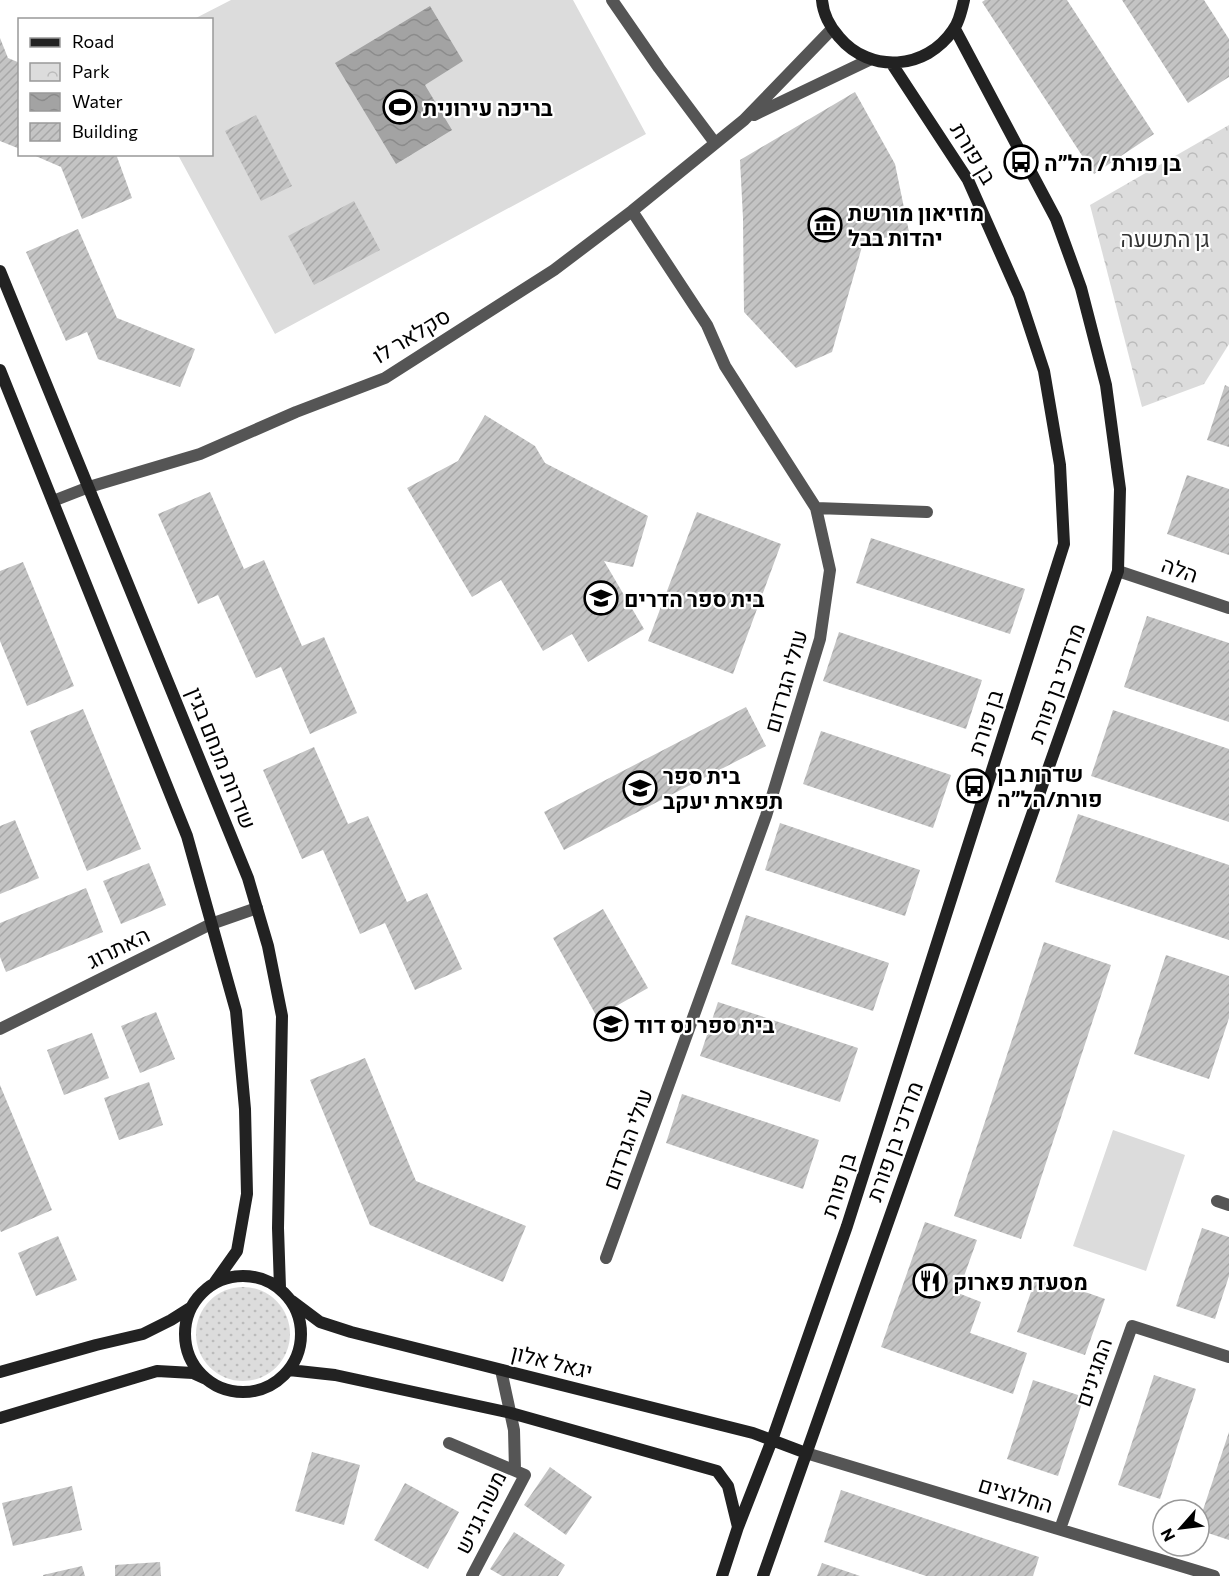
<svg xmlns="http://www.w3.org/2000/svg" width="1229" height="1576" font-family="Commissioner,Heebo,sans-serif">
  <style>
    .park { fill: url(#park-crowns) }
    .garden { fill: url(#garden-dots) }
    .pitch { fill: #dcdcdc }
    .water { fill: url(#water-waves) }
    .building { fill: url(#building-hatch) }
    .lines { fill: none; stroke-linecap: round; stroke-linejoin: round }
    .street { stroke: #555; stroke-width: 12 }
    .secondary { stroke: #222; stroke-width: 12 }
    .labels { text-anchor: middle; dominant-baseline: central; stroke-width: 4.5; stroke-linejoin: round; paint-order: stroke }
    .poi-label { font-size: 22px; font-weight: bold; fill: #000; stroke: #fff; text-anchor: start }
    .street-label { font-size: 22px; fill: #000; stroke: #fff }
    .park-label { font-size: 22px; fill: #333; stroke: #fff }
  </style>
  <defs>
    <pattern id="park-crowns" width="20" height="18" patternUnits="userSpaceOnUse" patternTransform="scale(1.5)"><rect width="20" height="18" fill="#dcdcdc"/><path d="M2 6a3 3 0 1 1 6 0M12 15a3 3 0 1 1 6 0" fill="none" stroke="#bbb"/></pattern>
    <pattern id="garden-dots" width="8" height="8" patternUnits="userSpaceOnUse" patternTransform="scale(1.5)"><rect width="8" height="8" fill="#dcdcdc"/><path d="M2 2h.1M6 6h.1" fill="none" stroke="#bbb" stroke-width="1.8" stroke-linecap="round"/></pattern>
    <pattern id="water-waves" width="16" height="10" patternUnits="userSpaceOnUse" patternTransform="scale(1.5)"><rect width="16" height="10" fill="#a3a3a3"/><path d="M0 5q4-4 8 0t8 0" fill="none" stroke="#8b8b8b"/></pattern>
    <pattern id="building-hatch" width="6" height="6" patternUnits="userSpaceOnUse" patternTransform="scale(1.5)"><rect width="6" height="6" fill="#c4c4c4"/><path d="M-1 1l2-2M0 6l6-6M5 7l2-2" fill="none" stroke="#a7a7a7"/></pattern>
  </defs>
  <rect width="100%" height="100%" fill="#fff"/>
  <path class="park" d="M1229,125V344L1204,384L1142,407L1090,205Z"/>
  <path class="garden" d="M196 1334a47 47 0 1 1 94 0a47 47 0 1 1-94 0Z"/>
  <path class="pitch" d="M231,0H573L646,134L275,334L178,155L212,154V20L194,19Z
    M1113,1130L1185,1155L1146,1271L1073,1246Z"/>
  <path class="water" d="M430,6L463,61L425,85L452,130L396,164L335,63Z"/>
  <path class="building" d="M985,0H1067L1154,134L1094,174L982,2Z
    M1122,0H1204L1229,39V77L1188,103Z
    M0,38L8,58L20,63V149L0,141Z
    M855,92L895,164L909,232L863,243L832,352L796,368L744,312L743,218L740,160Z
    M256,115L292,186L261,201L225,131Z
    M31,154H116L132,198L82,219L61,167Z
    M354,201L380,250L314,285L288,236Z
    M78,229L117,318L195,349L180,387L98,359L87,332L66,341L26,252Z
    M1225,385L1229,387V447L1207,440Z
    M485,415L535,446L545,463L648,516L633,567L604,561L644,629L588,662L572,634L543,651L501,580L472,597L407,488L458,461Z
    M1187,475L1229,489V555L1167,534Z
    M210,492L244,569L264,560L302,646L324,637L357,713L310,734L281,667L256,678L218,595L198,604L158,514Z
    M697,512L781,544L733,674L648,641Z
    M871,538L1025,589L1010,634L856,583Z
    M23,562L74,686L27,706L0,641V571Z
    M1147,616L1229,643V722L1124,687Z
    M839,632L982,680L966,729L823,681Z
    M746,707L766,746L564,850L544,812Z
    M83,709L141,849L87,871L30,731Z
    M1113,710L1229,749V822L1091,776Z
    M821,731L951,775L933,828L803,784Z
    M314,747L348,824L368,816L407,902L427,893L462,969L415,990L385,923L360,934L323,850L302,859L263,770Z
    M1078,814L1229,865V940L1055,882Z
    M15,820L39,878L0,894V826Z
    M780,823L920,870L905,916L765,870Z
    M149,863L166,905L121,924L103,881Z
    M86,888L103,932L6,972L0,957V923Z
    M603,909L648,988L597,1017L553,938Z
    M746,915L889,963L873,1011L731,964Z
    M1044,942L1111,965L1021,1239L954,1216Z
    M1166,955L1229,976V1018L1209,1079L1134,1054Z
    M718,1002L858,1048L840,1102L700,1056Z
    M156,1012L175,1059L140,1073L121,1026Z
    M92,1033L109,1078L64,1095L47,1050Z
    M365,1058L416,1181L526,1226L503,1282L370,1225L310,1080Z
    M149,1082L163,1125L119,1140L104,1098Z
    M0,1085L52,1210L1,1232L0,1230Z
    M682,1094L819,1140L803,1189L666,1143Z
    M925,1222L977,1240L958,1293L981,1302L970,1333L1027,1353L1013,1394L881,1347Z
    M1202,1228L1229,1237V1276L1215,1319L1176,1306Z
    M58,1236L77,1280L36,1296L18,1253Z
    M1037,1275L1105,1299L1085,1355L1017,1332Z
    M1154,1375L1196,1389L1160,1499L1118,1485Z
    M1033,1380L1084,1397L1058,1476L1007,1459Z
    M1229,1432V1540L1199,1530V1522Z
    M312,1452L360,1465L344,1525L295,1511Z
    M550,1467L592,1497L566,1535L524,1505Z
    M405,1483L459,1512L428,1569L374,1540Z
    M72,1486L82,1530L13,1546L2,1503Z
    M841,1490L1039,1557L1033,1576H926L824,1542Z
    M514,1532L565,1565L558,1576H502L490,1569Z
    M160,1562L161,1576H115V1565Z
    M822,1563L860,1576H817Z
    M82,1566L85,1576H43V1575Z"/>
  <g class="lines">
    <path class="street" d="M612,0L659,68L715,143
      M754,115L869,60
      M53,501L89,487L200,454L296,412L385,378L554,270L632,211L744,120L832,29
      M816,508L927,512
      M1118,571L1229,608
      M0,1029L211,924L257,908
      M1217,1201L1229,1205
      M606,1258L766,816L820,639L830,570L816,508L725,366L707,325L632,211
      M501,1370L514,1430L515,1470
      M449,1443L525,1475L472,1576
      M806,1453L1214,1576
      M1060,1529L1132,1326L1229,1357"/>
    <path class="secondary" d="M822,0C823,13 830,27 839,37C870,74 926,70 953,30C959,23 962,9 964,0
      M0,271L248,878L268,946L282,1016L278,1228L280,1288
      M0,370L187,836L236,1011L245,1109L247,1194L237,1251L215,1282
      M185 1334a58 58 0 1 1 116 0a58 58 0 1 1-116 0Z
      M292,1301L320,1322L351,1332L753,1433L806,1453
      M289,1370L335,1375L511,1413L717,1471L728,1486L738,1527
      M0,1372L96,1345L143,1334L171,1320L190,1308
      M0,1418L157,1371L193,1373L204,1378
      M722,1576L738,1527L772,1440L847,1226L1064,544L1060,465L1044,371L1019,295L968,180L892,64
      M763,1576L1118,571L1120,489L1106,385L1081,288L1056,219L955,29"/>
  </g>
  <defs>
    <g id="stadium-ring" transform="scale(1.725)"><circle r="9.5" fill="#fff" stroke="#000" stroke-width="1.5"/><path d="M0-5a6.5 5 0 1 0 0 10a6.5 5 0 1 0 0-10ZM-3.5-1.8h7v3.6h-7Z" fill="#000"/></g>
    <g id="bus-ring" transform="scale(1.725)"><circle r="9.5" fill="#fff" stroke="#000" stroke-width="1.5"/><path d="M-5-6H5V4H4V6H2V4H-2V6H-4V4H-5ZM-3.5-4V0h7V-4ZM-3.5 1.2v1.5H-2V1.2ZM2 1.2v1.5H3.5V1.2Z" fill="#000"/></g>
    <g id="museum-ring" transform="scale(1.725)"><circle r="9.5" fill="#fff" stroke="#000" stroke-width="1.5"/><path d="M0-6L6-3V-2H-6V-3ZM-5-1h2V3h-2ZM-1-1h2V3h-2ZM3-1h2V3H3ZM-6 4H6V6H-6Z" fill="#000"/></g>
    <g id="school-ring" transform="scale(1.725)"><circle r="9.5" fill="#fff" stroke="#000" stroke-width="1.5"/><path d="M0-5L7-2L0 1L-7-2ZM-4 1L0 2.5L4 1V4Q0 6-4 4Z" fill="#000"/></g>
    <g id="restaurant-ring" transform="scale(1.725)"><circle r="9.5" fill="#fff" stroke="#000" stroke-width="1.5"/><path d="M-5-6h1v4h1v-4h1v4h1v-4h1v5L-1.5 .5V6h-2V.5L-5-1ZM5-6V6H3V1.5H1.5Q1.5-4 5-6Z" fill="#000"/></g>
  </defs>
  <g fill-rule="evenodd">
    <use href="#stadium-ring" x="400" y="107"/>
    <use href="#bus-ring" x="1021" y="162"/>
    <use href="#museum-ring" x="825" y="225"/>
    <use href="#school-ring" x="601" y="598"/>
    <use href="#bus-ring" x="974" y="786"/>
    <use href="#school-ring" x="640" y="788"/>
    <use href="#school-ring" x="611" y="1024"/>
    <use href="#restaurant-ring" x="930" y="1281"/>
  </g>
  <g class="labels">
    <g class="poi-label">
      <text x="423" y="107">בריכה עירונית</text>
      <text x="1044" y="162">בן פורת / הל״ה</text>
      <text x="848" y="212">מוזיאון מורשת<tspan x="848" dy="25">יהדות בבל</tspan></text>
      <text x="624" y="598">בית ספר הדרים</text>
      <text x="997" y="773">שדרות בן<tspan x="997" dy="25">פורת/הל״ה</tspan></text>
      <text x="663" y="775">בית ספר<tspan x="663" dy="25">תפארת יעקב</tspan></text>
      <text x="634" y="1024">בית ספר נס דוד</text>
      <text x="953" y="1281">מסעדת פארוק</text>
    </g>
    <g class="street-label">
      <text transform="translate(974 153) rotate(59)">בן פורת</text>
      <text transform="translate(411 335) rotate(-31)">סקלאר לו</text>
      <text transform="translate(1180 569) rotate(19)">הלה</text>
      <text transform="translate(785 681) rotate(-74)">עולי הגרדום</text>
      <text transform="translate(1056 683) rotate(-70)">מרדכי בן פורת</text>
      <text transform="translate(985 722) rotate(-72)">בן פורת</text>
      <text transform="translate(222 758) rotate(68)">שדרות מנחם בגין</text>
      <text transform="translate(118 947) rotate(-26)">האתרוג</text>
      <text transform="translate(627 1139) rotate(-70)">עולי הגרדום</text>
      <text transform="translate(894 1141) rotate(-70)">מרדכי בן פורת</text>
      <text transform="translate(838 1185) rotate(-72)">בן פורת</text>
      <text transform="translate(552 1361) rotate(14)">יגאל אלון</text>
      <text transform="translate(1093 1372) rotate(-71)">המגינים</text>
      <text transform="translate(1016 1494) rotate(17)">החלוצים</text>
      <text transform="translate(480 1512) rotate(-64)">משה גניש</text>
    </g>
    <g class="park-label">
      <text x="1165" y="238">גן התשעה</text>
    </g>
  </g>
  <rect x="18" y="18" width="195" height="138" fill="#ffffff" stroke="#999999" stroke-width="1.5"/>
  <rect x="30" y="38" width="30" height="9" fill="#222222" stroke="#999999" stroke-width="1.5"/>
  <text x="72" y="48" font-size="18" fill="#000000">Road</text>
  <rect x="30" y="63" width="30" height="18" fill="url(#park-crowns)" stroke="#999999" stroke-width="1.5"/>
  <text x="72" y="78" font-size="18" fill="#000000">Park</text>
  <rect x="30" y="93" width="30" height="18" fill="url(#water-waves)" stroke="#999999" stroke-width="1.5"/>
  <text x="72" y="108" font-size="18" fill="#000000">Water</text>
  <rect x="30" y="123" width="30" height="18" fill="url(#building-hatch)" stroke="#999999" stroke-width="1.5"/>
  <text x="72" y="138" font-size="18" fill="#000000">Building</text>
  <g transform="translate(1181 1528) rotate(242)"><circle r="28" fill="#ffffff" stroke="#999999" stroke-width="1.5"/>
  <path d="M0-4.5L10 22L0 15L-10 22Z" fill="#000000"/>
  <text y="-9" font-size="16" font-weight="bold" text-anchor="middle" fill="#000000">N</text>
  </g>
</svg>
